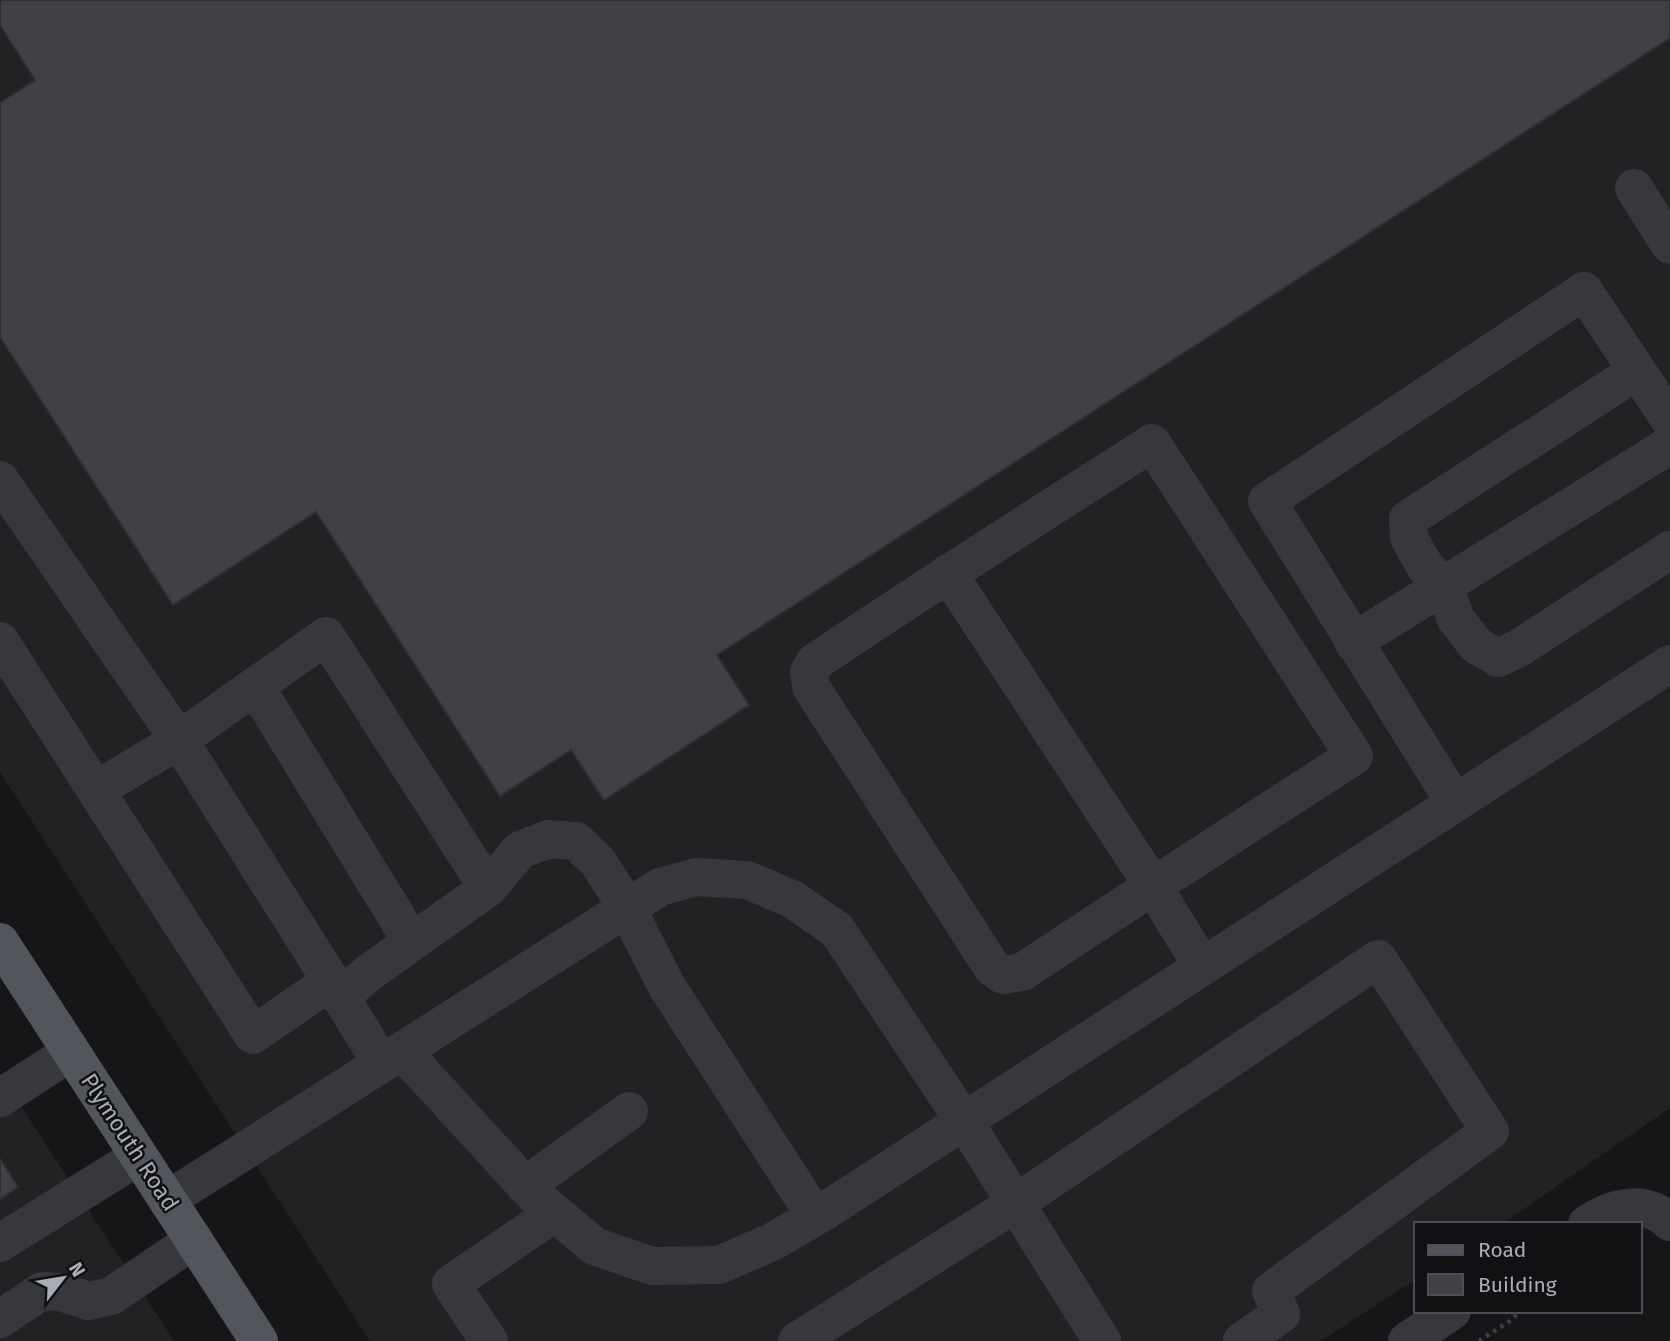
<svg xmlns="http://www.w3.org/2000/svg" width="1670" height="1341" font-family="'Fira Sans',sans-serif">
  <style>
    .built { fill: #222225 }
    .building { fill: #404145; stroke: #303034; stroke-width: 2 }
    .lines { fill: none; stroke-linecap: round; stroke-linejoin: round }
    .path { stroke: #3d3f44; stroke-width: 4.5; stroke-dasharray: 3.5 5; stroke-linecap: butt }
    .minor { stroke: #37383d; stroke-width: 38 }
    .major { stroke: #53555c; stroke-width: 38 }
    .labels { text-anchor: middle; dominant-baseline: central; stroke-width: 5; stroke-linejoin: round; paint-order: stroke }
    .street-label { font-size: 23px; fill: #a8adb8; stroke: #111113 }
  </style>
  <rect width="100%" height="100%" fill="#161618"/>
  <path class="built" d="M0,0H1670V1108L1502,1224H1416V1279L1321,1341H370L0,772Z
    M0,1074L174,1341H0Z"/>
  <path class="building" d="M0,0H1670V38L717,655L749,705L604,800L571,750L500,796L316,512L173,605L0,337V103L35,80L0,25Z
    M0,1159L18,1187L0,1199Z"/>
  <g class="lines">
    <path class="path" d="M1479,1341L1513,1319L1519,1311"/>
    <path class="minor" d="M1634,188L1670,245
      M1637,371L1408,519L1409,538L1426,568L1444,586L1456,619L1476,645L1498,658L1519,648L1670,550
      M0,480L179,740L331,981
      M948,573L1153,886L1022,972L1003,975L992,967L811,687L809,672L815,662C926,587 1039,515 1152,443L1354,756L1153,886L1202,966
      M0,641L253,1035L331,981L381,1063
      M1353,642L1670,445
      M255,686L412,942
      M96,790L179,740L326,636L488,888L370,972L341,996
      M1455,803L1267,501L1584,291L1670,420
      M488,888L520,850L549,839L576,841L598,862L626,906L666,985L815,1216
      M402,1051L535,1196L594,1246L652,1266L719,1265L772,1242L825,1211L1670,664
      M0,1098L71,1052
      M525,1186L629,1111
      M167,1200L660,887L696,877L747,880L792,899L837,930L964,1121L1102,1341
      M1587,1224C1612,1207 1645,1198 1670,1222
      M0,1243L139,1156
      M0,1319L42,1291L60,1292L89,1301L111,1296L194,1240
      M489,1341L451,1284L554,1213
      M797,1341L1016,1203L1378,959L1490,1131L1271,1291L1281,1314L1242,1341
      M1407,1341L1452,1311"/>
    <path class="major" d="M0,942L259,1341"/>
  </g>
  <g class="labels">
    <g class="street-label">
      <text transform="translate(130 1142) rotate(57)">Plymouth Road</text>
    </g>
  </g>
  <rect x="1414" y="1222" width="228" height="91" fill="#111113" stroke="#4d4f55" stroke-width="2"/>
  <rect x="1428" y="1245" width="35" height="10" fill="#53555c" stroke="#4d4f55" stroke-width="2"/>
  <text x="1478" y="1257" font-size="21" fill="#a8adb8">Road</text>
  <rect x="1428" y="1274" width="35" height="21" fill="#404145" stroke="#4d4f55" stroke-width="2"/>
  <text x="1478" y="1292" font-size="21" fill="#a8adb8">Building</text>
  <g transform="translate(63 1278) rotate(59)" stroke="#111113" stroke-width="5" paint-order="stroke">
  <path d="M0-5L12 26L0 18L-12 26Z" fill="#a8adb8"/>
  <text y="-10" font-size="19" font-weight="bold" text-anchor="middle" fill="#a8adb8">N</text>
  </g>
</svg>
